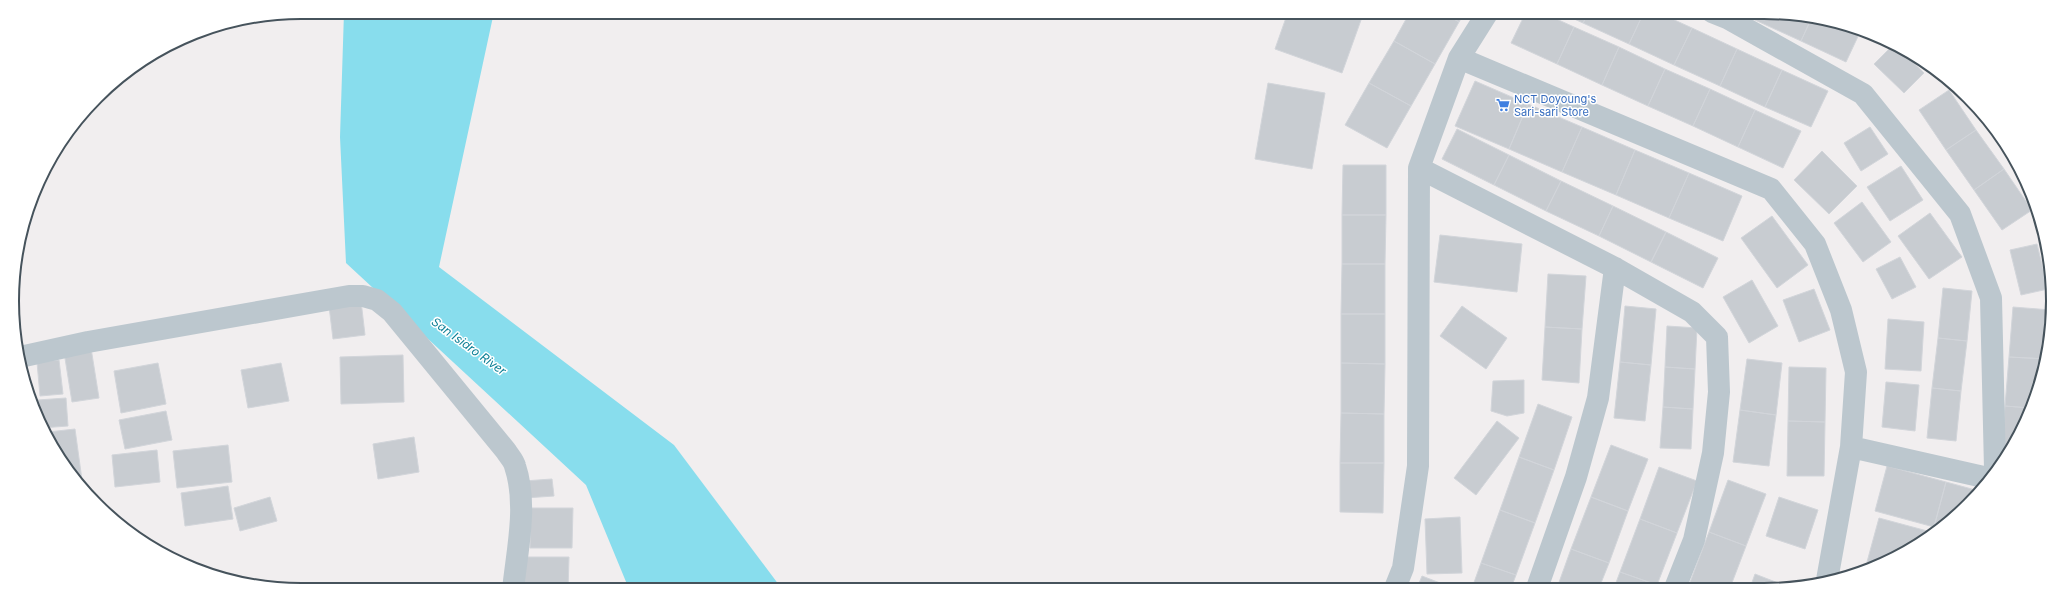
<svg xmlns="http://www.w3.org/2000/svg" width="2065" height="602" font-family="Inter,sans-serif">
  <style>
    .water { fill: #88dded }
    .building { fill: #c8ccd1; stroke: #d2d5da }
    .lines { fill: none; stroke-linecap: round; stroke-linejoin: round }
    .minor { stroke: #bcc7ce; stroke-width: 22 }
    .labels { text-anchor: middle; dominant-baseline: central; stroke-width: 3; stroke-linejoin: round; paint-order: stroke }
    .shop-label { font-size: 11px; fill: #366cbe; stroke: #fff; text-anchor: start }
    .water-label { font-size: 12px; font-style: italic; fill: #0b7f95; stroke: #fff }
    .rim { fill: none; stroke: #46535c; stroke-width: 2 }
  </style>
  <rect width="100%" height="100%" fill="#f1eeef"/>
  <path class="water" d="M344,12H494L439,267L674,445L782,589H629L586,485L346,263L340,137Z"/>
  <path class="building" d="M1288,12H1339L1361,20L1342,73L1275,49Z
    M1410,12H1442L1459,22L1435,64L1394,41Z
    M1442,12H1465L1459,22Z
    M1526,12H1541L1574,27L1557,64L1511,43Z
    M1559,12H1589L1583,23Z
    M1589,12H1644L1629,44L1583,23Z
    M1644,12H1657L1692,28L1674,65L1629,44Z
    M1737,12H1759L1755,20Z
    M1759,12H1764L1812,17L1801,41L1755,20Z
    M1812,17L1861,30L1846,62L1801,41Z
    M1574,27L1619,47L1602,85L1557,64Z
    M1692,28L1737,49L1720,86L1674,65Z
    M1394,41L1435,64L1411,106L1369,83Z
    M1894,44L1924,73L1904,93L1874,64Z
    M1619,47L1665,69L1648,106L1602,85Z
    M1737,49L1782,70L1765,107L1720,86Z
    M1665,69L1710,89L1693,126L1648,106Z
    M1782,70L1828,91L1811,127L1765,107Z
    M1475,81L1528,104L1509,149L1455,126Z
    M1268,83L1325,93L1312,169L1255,159Z
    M1369,83L1411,106L1387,148L1345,125Z
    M1710,89L1755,110L1738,147L1693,126Z
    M1949,90L1976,130L1946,150L1919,110Z
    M1965,94L1968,96L1995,129L1991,133L1963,96Z
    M1528,104L1582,127L1562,172L1509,149Z
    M1755,110L1801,131L1783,168L1738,147Z
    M1582,127L1635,150L1616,195L1562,172Z
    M1870,127L1888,154L1861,171L1844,143Z
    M1457,129L1509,155L1494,185L1442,159Z
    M1995,129L2004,140L2018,169L1991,133Z
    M1976,130L2004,169L1974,190L1946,150Z
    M1635,150L1689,173L1669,218L1616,195Z
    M1822,151L1857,186L1829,214L1794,180Z
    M1509,155L1561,181L1546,211L1494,185Z
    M1343,165H1386V215H1342Z
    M1901,166L1923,200L1890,221L1867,187Z
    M2004,169L2032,210L2002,230L1974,190Z
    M1689,173L1742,196L1723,241L1669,218Z
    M1561,181L1613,206L1599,236L1546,211Z
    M1862,202L1891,242L1863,262L1834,223Z
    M1613,206L1666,232L1651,262L1599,236Z
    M1930,213L1962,257L1929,279L1898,236Z
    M1342,215H1386L1385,264H1342Z
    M1772,216L1808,265L1777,288L1741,238Z
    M1666,232L1718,258L1703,288L1651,262Z
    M1440,235L1522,244L1517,292L1434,282Z
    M2037,244L2048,289L2021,295L2010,250Z
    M1900,257L1916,287L1892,299L1876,269Z
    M1342,264H1385V314H1341Z
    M1548,274L1586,276L1582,329L1545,327Z
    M1752,280L1778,326L1749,343L1723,297Z
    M1943,288L1972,291L1967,341L1938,338Z
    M1814,289L1830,330L1799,342L1783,300Z
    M361,301L365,335L333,339L329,306Z
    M1462,306L1507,338L1486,369L1440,336Z
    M1625,306L1656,309L1651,365L1620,362Z
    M2013,307L2051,310L2047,359L2009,357Z
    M1341,314H1385V364L1341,363Z
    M1888,319L1924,322L1921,371L1885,369Z
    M1667,326L1697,328L1695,369L1665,367Z
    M1545,327L1582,329L1579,383L1542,380Z
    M1938,338L1967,341L1961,391L1932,388Z
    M91,348L99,398L72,402L64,352Z
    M403,355L404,402L341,404L340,357Z
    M2009,357L2047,359L2030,408L2005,406Z
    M1747,359L1782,363L1776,415L1740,410Z
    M59,360L63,394L40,396L37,362Z
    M1620,362L1651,365L1645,421L1614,418Z
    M158,363L166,404L121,413L114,371Z
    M281,363L289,401L248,408L241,370Z
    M1341,363L1385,364L1384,414L1341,413Z
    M1665,367L1695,369L1693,409L1663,407Z
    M1789,367L1826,368L1825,422L1788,421Z
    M1524,380V413L1507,416L1491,411L1493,381Z
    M1886,382L1919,385L1915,431L1882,427Z
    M1932,388L1961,391L1956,441L1927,438Z
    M66,398L68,426L41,428L38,400Z
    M1538,404L1572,417L1554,470L1519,457Z
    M2005,406L2030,408L2023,429L2004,455H2001Z
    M1663,407L1693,409L1691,449L1660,448Z
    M1740,410L1776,415L1769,466L1733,462Z
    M166,411L172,440L125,449L119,420Z
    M1341,413L1384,414V463H1340Z
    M1497,421L1519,438L1476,495L1454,478Z
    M1788,421L1825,422L1824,476H1787Z
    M75,429L82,480H75L49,440L48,432Z
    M414,437L419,472L378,479L373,444Z
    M228,445L232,482L177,488L173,451Z
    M1611,445L1648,459L1628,511L1591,497Z
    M157,450L160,482L115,487L112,455Z
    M1519,457L1554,470L1535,523L1500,510Z
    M1340,463H1384L1383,513L1340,512Z
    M1887,466L1946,482L1934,527L1875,511Z
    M1659,467L1697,481L1677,533L1640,519Z
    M552,479L554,496L525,498L524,481Z
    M1728,480L1766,494L1746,546L1709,532Z
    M1946,482L1979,491L1968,506L1937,527H1934Z
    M228,486L233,519L185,526L181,493Z
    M270,497L277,521L240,531L234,508Z
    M1591,497L1628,511L1609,563L1571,549Z
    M1779,497L1818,510L1805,549L1766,536Z
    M531,508H573L572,548H530Z
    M1500,510L1535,523L1516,575L1481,563Z
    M1460,517L1462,573L1427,574L1425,519Z
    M1879,518L1931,532L1892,560L1877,565L1867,562Z
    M1640,519L1677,533L1657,585L1620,572Z
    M1709,532L1746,546L1730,588H1696L1689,585Z
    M1571,549L1609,563L1599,588H1557Z
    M522,557H569L568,590L522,589Z
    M1481,563L1516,575L1511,588H1472Z
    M1620,572L1657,585L1656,588H1614Z
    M1755,574L1791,588H1750Z
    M1422,576L1453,588H1417Z"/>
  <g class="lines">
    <path class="minor" d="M1712,12L1727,18L1863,94L1960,214L1991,298L1995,469
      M1459,58L1771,189L1815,244L1841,310L1856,372L1851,447L1827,580
      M1419,168L1615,268L1692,312L1717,337L1719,392L1713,453L1694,540L1675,588
      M20,357L88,342L349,296H363L377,300L392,312L506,451C509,456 514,461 515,466C528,505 517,550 513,590
      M1851,447L1988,478
      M1395,588L1403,568L1418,466L1419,168L1459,58L1488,12
      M1537,588L1576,477L1598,398L1615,268"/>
  </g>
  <defs>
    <g id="supermarket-bare" transform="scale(1.08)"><path d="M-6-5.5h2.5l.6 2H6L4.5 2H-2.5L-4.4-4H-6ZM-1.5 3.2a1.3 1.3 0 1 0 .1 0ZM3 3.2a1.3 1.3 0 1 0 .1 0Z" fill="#3f7fe0" stroke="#fff" stroke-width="2.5" paint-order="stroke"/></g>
  </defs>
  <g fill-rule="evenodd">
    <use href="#supermarket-bare" x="1503" y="105"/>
  </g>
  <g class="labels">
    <g class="shop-label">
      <text x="1514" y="99">NCT Doyoung's<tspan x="1514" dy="13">Sari-sari Store</tspan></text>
    </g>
    <g class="water-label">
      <text transform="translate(469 346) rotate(36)">San Isidro River</text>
    </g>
  </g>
  <path d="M0 0H2065V602H0ZM301 19H1764A282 282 0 0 1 2046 301V301A282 282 0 0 1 1764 583H301A282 282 0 0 1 19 301V301A282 282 0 0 1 301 19Z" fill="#fff" fill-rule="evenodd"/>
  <path class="rim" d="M301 19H1764A282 282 0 0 1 2046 301V301A282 282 0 0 1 1764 583H301A282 282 0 0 1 19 301V301A282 282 0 0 1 301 19Z"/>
</svg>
